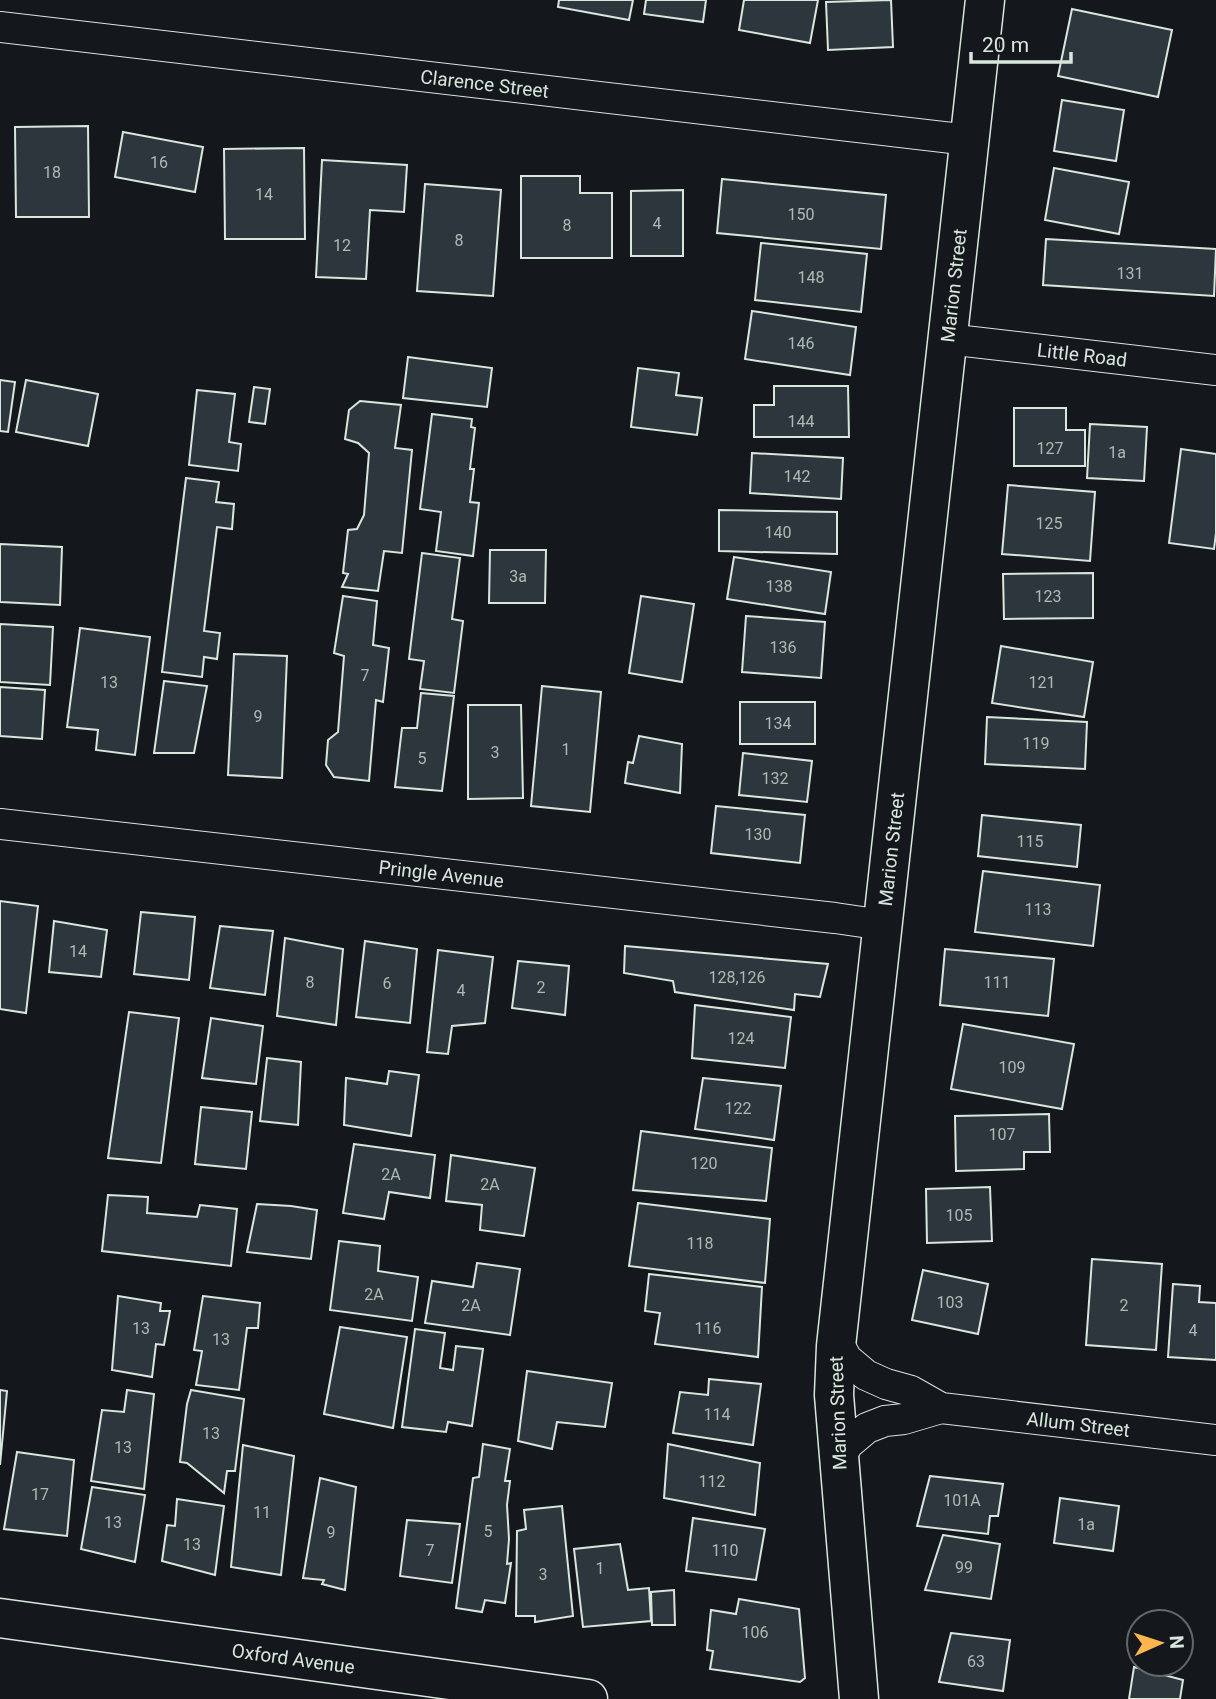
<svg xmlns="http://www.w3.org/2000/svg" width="1216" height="1699" font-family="Roboto,sans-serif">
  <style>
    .building { fill: #2c363c; stroke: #d8e6dc; stroke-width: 2 }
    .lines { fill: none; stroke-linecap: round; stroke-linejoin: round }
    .street-casing { stroke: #d8e6dc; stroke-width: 32 }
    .secondary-casing { stroke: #d8e6dc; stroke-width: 41 }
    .street { stroke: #14181c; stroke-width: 30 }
    .secondary { stroke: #14181c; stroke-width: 38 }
    .labels { text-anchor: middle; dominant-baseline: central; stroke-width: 5; stroke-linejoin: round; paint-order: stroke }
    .number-label { font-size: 16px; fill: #adbab4 }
    .street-label { font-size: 19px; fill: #d8e6dc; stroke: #14181c }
  </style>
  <rect width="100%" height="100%" fill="#14181c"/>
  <path class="building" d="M559,0H633L629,20L558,7Z
    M646,0H706L703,22L644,14Z
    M744,0H818L810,43L739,30Z
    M891,0L893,47L828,50L826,2Z
    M1072,9L1172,30L1158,97L1058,76Z
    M1062,100L1124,110L1116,161L1054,151Z
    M88,126L89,217H16L15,127Z
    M123,132L203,147L195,192L115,177Z
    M304,148L305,239H225L224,149Z
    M322,160L407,165L404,212L370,210L366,279L316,277Z
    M1054,168L1129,182L1119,234L1045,220Z
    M521,176H580V193H612V258H521Z
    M722,179L886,195L881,249L717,233Z
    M425,184L501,190L493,296L417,291Z
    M683,190V256H631V191Z
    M1046,239L1216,249L1214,296L1043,285Z
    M761,243L867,254L861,312L755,300Z
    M752,311L856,327L850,375L745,359Z
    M408,357L492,368L487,407L403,398Z
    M638,368L679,373L676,395L702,398L697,435L631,427Z
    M0,380L15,382L8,432L0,431Z
    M26,380L98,394L88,446L16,432Z
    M774,386H848L849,437H754V405H774Z
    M254,387L270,389L265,424L249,422Z
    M197,390L235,394L229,442L241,444L238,471L189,465Z
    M360,401L401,405L395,448L412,450L402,553L384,551L378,591L342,587L348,574L343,573L348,530L357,529L364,515L369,453L358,443L345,439L349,410Z
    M1014,408H1066V430H1085V466H1014Z
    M432,414L472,419L471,427L475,428L470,469H474L470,502L479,503L473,556L436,551L441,512L420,509Z
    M1090,424L1147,427L1144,481L1087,478Z
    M1181,449L1216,454V533L1214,549L1169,543Z
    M752,453L843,458L841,499L750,493Z
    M186,478L219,482L216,502L234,504L232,529L217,527L204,631L220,633L217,659L204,657L202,677L162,672Z
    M1008,485L1095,492L1090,561L1002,554Z
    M719,510L837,512V554L719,551Z
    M0,544L62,547L60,605L0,602Z
    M490,550H546L545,603H489Z
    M422,553L460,558L452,619L463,621L454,693L420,689L424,661L409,659Z
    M734,557L831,572L825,614L727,599Z
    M1093,573V618L1004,619L1003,574Z
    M343,596L377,601L373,645L389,648L383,702L376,700L369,781L334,777L326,765L328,740L338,732L344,656L334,653Z
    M641,596L694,604L682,682L629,673Z
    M746,616L825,622L821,678L742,672Z
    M0,624L53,627L50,685L0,682Z
    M80,628L150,637L135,755L96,750L98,730L67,727Z
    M1001,646L1093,662L1084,717L992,703Z
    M234,654L287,656L282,778L228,775Z
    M164,681L207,686L194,753H154Z
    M542,686L601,692L590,812L531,806Z
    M0,687L45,690L42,739L0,736Z
    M421,693L454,696L442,791L395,787L402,728H417Z
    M740,702H815V744H740Z
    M468,705H521L523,798L468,799Z
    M987,717L1087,722L1085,769L985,764Z
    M639,736L682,744L680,793L625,783L628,762L633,763Z
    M743,753L812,761L807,802L739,795Z
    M716,806L805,815L800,863L711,853Z
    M982,815L1081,825L1077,867L978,856Z
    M983,871L1100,885L1093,946L975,932Z
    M0,901L38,906L26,1013L0,1009Z
    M141,912L195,917L189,980L134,974Z
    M54,921L107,930L101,977L49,972Z
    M220,926L273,931L265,995L210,988Z
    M285,938L343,949L336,1025L277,1016Z
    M365,941L417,949L410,1023L356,1017Z
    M625,946L828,964L820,997L795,994L794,1010L675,992L673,981L624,973Z
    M945,949L1054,959L1048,1016L940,1005Z
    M438,950L493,957L485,1023L452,1026L448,1054L427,1052Z
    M518,961L569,966L565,1015L512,1008Z
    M695,1005L791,1017L785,1068L692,1058Z
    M129,1012L179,1018L161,1163L108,1158Z
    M211,1018L263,1026L256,1084L202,1078Z
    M963,1024L1074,1044L1062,1109L951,1089Z
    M267,1058L301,1062L298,1125L260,1121Z
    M389,1071L419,1075L411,1136L344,1125L346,1078L387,1084Z
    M703,1078L781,1086L774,1140L695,1129Z
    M201,1107L252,1112L246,1169L195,1164Z
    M1049,1114L1050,1152H1024V1169L956,1171L955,1116Z
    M641,1131L772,1148L766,1201L633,1190Z
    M354,1144L435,1155L430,1198L389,1192L384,1219L343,1213Z
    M451,1155L535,1168L524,1236L480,1230L482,1205L446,1201Z
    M990,1187L992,1241L927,1243L926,1189Z
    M108,1195L148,1197L147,1213L197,1217L200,1205L237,1209L231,1266L102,1251Z
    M638,1203L770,1219L765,1283L629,1266Z
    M257,1204L291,1206L317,1210L311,1259L247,1252Z
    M339,1241L380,1246L378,1271L418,1277L412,1321L330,1310Z
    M1092,1259L1162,1264L1156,1350L1086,1345Z
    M477,1263L520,1269L510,1335L425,1323L432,1281L473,1287Z
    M923,1270L988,1284L978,1334L912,1320Z
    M649,1274L762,1287L758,1357L655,1344L660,1313L645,1311Z
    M1173,1284L1200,1286L1199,1302L1216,1303V1360L1168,1357Z
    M118,1296L161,1303L160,1311H170L164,1345L156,1344L152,1377L112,1370Z
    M203,1296L260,1303L258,1328H247L239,1390L196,1385L202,1351L194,1350Z
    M340,1327L407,1337L393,1428L324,1414Z
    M415,1329L445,1333L440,1368L453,1370L456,1346L483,1349L472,1426L448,1422L446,1432L402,1427Z
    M527,1371L612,1383L605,1427L557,1422L552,1449L518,1441Z
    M709,1379L761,1384L753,1445L673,1433L680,1392L708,1395Z
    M0,1390L7,1391L0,1465Z
    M127,1390L154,1394L144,1489L91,1481L102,1410L124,1412Z
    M191,1390L244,1399L235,1471H227L224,1493L187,1463L180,1462L187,1404Z
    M483,1444L510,1449L505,1481H510L507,1505L509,1539L507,1564L511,1563L505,1603L485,1600L482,1612L456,1608L473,1478L479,1477Z
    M668,1444L760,1463L755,1515L664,1498Z
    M243,1445L294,1456L281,1575L231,1567Z
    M17,1452L74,1460L67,1536L4,1529Z
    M930,1476L1003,1484L998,1516H990L988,1534L917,1526Z
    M320,1478L356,1487L345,1590L322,1584L324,1580L303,1578Z
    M92,1487L145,1495L135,1562L81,1549Z
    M1060,1498L1119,1506L1113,1551L1054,1543Z
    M177,1499L224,1506L215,1575L162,1561L167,1525L175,1526Z
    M562,1506L573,1616L535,1622V1616H516L517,1531L526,1529L524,1510Z
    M693,1518L765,1529L756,1580L686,1571Z
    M407,1520L460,1524L452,1583L400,1576Z
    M943,1535L1000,1544L991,1599L925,1590Z
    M620,1544L628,1590L649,1588L651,1621L583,1627L574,1549Z
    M674,1590L675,1625H652L651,1592Z
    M739,1599L799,1609L805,1678L800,1682L710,1669L713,1651L707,1650L711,1610L736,1614Z
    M951,1633L1010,1640L1003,1691L939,1682Z
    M1134,1667L1183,1680L1180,1699H1129Z"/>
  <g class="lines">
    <g class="street-casing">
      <g id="street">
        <path id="s1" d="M0,27L969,140"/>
        <path id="s2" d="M947,339L1216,370"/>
        <path id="s3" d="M0,824L835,918L883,925"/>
        <path id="s4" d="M837,1341L847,1359L866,1375L886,1384L911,1391L941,1408L1216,1440"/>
        <path d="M839,1459L848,1444L867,1428L885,1421L904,1419L941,1408"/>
      </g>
    </g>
    <g class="secondary-casing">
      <g id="secondary">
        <path id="s5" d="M0,1618L588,1699"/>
        <path id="s6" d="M859,1699L834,1395L836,1346L985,0"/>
      </g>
    </g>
    <use href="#street" class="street"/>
    <use href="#secondary" class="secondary"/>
  </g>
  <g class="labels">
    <g class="number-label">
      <text x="159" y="162">16</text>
      <text x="52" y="172">18</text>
      <text x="264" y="194">14</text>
      <text x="801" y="214">150</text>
      <text x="657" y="223">4</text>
      <text x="567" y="225">8</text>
      <text x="459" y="240">8</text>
      <text x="342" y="245">12</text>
      <text x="1130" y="273">131</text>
      <text x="811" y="277">148</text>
      <text x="801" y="343">146</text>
      <text x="801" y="421">144</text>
      <text x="1050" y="448">127</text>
      <text x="1117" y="452">1a</text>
      <text x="797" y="476">142</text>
      <text x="1049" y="523">125</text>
      <text x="778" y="532">140</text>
      <text x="518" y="576">3a</text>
      <text x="779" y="586">138</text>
      <text x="1048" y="596">123</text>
      <text x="783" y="647">136</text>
      <text x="365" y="675">7</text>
      <text x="109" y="682">13</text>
      <text x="1042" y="682">121</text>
      <text x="258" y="716">9</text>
      <text x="778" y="723">134</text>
      <text x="1036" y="743">119</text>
      <text x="566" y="749">1</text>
      <text x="495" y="752">3</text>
      <text x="422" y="758">5</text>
      <text x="775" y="778">132</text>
      <text x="758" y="834">130</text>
      <text x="1030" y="841">115</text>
      <text x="1038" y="909">113</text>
      <text x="78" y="951">14</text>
      <text x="737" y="977">128,126</text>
      <text x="310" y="982">8</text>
      <text x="997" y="982">111</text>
      <text x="387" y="983">6</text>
      <text x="541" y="987">2</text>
      <text x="461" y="990">4</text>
      <text x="741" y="1038">124</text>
      <text x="1012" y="1067">109</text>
      <text x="738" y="1108">122</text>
      <text x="1002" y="1134">107</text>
      <text x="704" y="1163">120</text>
      <text x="391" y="1174">2A</text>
      <text x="490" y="1184">2A</text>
      <text x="959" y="1215">105</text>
      <text x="700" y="1243">118</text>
      <text x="374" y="1294">2A</text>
      <text x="950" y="1302">103</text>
      <text x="471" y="1305">2A</text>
      <text x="1124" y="1305">2</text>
      <text x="141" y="1328">13</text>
      <text x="708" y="1328">116</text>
      <text x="1193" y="1330">4</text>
      <text x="221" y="1339">13</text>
      <text x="717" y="1414">114</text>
      <text x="211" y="1433">13</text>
      <text x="123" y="1447">13</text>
      <text x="712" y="1481">112</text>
      <text x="40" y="1494">17</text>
      <text x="962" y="1500">101A</text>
      <text x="262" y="1512">11</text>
      <text x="113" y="1522">13</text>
      <text x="1086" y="1524">1a</text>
      <text x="488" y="1531">5</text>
      <text x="331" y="1532">9</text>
      <text x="192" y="1544">13</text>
      <text x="430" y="1550">7</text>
      <text x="725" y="1550">110</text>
      <text x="964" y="1567">99</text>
      <text x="600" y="1568">1</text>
      <text x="543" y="1574">3</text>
      <text x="755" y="1632">106</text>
      <text x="976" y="1661">63</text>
    </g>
    <g class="street-label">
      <text stroke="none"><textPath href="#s1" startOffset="488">Clarence Street</textPath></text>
      <text stroke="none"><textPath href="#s6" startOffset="1421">Marion Street</textPath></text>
      <text stroke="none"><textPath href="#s2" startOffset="136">Little Road</textPath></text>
      <text stroke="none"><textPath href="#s6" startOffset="854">Marion Street</textPath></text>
      <text stroke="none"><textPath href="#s3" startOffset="444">Pringle Avenue</textPath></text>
      <text transform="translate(838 1413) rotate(-92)">Marion Street</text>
      <text stroke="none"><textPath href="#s4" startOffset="266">Allum Street</textPath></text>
      <text stroke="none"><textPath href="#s5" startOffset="296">Oxford Avenue</textPath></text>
    </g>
  </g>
  <g transform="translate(1160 1643) rotate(87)"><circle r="33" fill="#14181c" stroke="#626a69" stroke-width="2"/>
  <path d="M0-5L12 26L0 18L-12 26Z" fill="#ffb74d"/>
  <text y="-10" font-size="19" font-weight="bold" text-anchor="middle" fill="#d8e6dc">N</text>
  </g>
  <path d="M971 52v10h100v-10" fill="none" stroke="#d8e6dc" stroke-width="3.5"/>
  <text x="982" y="52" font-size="21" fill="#d8e6dc" stroke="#14181c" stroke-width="5" paint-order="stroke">20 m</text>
</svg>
